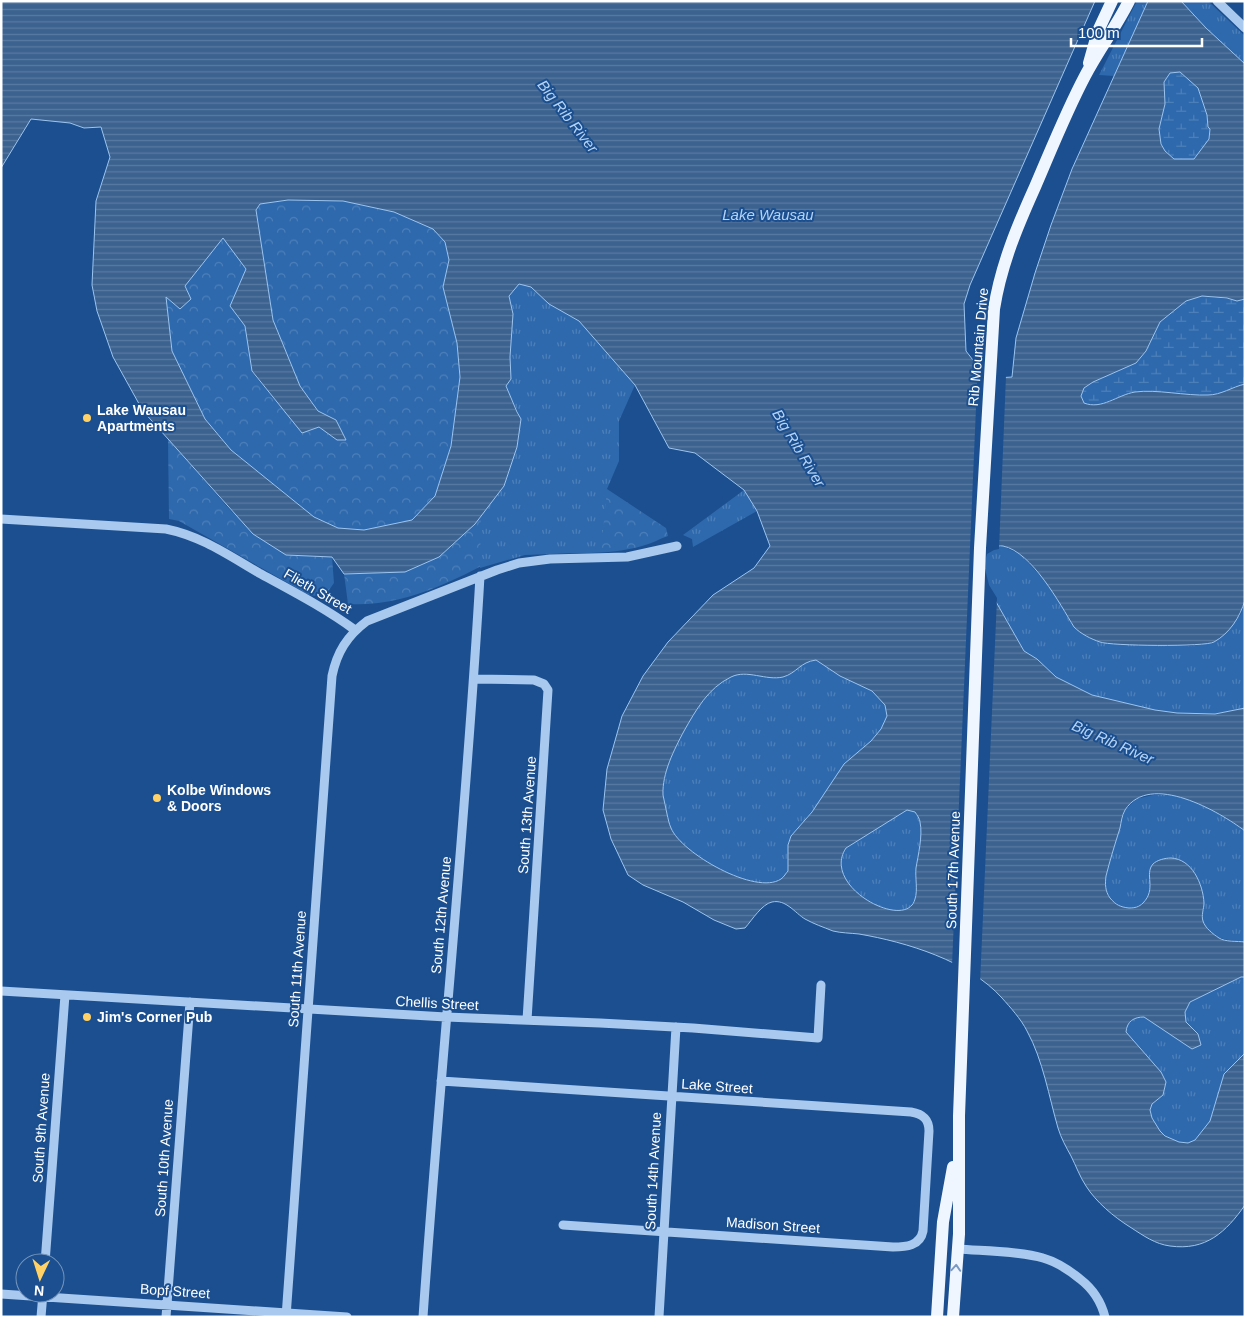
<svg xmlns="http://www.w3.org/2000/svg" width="1246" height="1318" font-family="Helvetica,sans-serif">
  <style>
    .forest { fill: url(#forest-crowns) }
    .wetland { fill: url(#wetland-marsh) }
    .park { fill: url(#park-tufts) }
    .water { fill: url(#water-rules); stroke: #9cc4f0; fill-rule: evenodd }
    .pier { fill: #1b4f8f }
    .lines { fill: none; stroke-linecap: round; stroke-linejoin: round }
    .minor { stroke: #a9c9ee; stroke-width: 9 }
    .major { stroke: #f0f6ff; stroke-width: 12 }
    .oneway { stroke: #7b9ac1 }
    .poi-dot { fill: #ffd166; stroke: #1b4f8f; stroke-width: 2 }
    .labels { text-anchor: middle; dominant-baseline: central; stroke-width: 4; stroke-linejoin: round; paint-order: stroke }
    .street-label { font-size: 14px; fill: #fff; stroke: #1b4f8f }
    .poi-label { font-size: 14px; font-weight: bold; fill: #fff; stroke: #1b4f8f; text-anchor: start }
    .water-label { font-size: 15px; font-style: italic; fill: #b5d3f5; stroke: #1b4f8f }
  </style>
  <defs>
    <pattern id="forest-crowns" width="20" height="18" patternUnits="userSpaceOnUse" patternTransform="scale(1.25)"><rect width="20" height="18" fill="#2e69ad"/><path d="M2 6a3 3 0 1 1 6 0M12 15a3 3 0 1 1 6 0" fill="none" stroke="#4d80b9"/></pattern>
    <pattern id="wetland-marsh" width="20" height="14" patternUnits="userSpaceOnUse" patternTransform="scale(1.25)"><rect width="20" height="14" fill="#2e69ad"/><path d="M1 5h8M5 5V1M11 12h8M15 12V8" fill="none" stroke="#4d80b9"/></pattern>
    <pattern id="park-tufts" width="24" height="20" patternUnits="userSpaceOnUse" patternTransform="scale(1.25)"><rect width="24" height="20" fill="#2e69ad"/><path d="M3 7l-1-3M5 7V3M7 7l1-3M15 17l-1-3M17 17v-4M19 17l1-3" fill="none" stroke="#4d80b9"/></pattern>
    <pattern id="water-rules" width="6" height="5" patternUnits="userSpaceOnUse" patternTransform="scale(1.25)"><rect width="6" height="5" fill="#3c6290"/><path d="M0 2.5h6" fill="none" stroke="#597aa1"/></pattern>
  </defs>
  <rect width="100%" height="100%" fill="#1b4f8f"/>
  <path class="forest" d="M288,200L343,201L394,212L433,229L445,242L449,260L443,287L457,343L460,377L451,446L435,496L413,520L364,530L338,528L314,517L231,450L205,419L172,351L166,297L180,309L191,299L185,286L223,238L246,269L230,306L245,326L252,372L302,433L319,427L337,440L336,420L318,411L300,386L273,320L256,210L260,204Z
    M168,439L232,512L286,555L332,557L334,583L324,597L309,595L179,521L169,519Z
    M504,486L607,489L666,528L668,536C659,539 651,544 642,546C607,556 557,555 522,544C469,573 411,608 348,604L344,574L405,572L475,524Z"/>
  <path class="wetland" d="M1180,72L1198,88L1207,115L1208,127L1210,129L1209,139L1194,159H1174L1165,151L1161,143L1159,129L1165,104L1164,81L1170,73Z
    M1202,296C1214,297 1234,301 1245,299V384C1232,387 1221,395 1208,395C1186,396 1156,389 1135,392C1117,395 1102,410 1084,403L1081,396L1084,388L1093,382L1136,363L1146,351L1160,322L1186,301Z"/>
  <path class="park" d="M1137,1H1148L1114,76L1099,75Z
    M1181,1H1208L1245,36V64L1206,28Z
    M519,283L531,287L549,304L579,321L635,385L619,421V461L607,489L601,552L525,555L480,568L481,515L504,486L517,447L521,419L506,386L511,379L510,357L513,314L509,296Z
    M744,490L757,511L693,547L692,539L683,535Z
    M1003,546L1021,555L1048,584L1074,627L1102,643L1191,646L1213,643L1241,614L1245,600V708L1215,714L1177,713L1155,710L1092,695L1056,677L1037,659L1024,651L987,586L981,565L985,552L993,547Z
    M816,660L840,676L872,691L885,705L887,716L881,729L791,836L788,845L789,871C786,873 784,877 781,879C756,896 681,853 670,829C669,824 668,818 667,814C666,808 664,801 663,795C662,773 674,750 684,731C696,710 708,688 730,677C747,669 766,681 783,677C797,673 800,662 816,660Z
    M1153,795C1162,795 1171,794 1180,796C1202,802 1227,817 1245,831V942C1229,940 1208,940 1203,921C1202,917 1204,909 1204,905L1150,869C1150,878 1153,889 1148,897C1139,913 1117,910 1109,896C1105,889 1105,883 1106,876L1125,810L1136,799Z
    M907,810L916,812C917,815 920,819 920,823C923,835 919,856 916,869C915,878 918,890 915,899C907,932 820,887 846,848Z
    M1241,977H1245V1053L1224,1074L1210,1121L1195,1140L1188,1143L1179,1142L1165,1136L1160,1131L1152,1118L1150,1110L1152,1104L1163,1095L1166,1082L1161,1072L1126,1032C1127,1021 1134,1017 1144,1017L1192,1049L1201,1045L1198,1034L1186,1022L1185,1012L1190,1002Z"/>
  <path class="water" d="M1,1H1095L970,285L964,304L966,351L976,364L981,379L1012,377L1016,338L1035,273L1051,225L1072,169L1148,1H1181L1206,28L1245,64V299L1237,301L1227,298L1202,296L1186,301L1160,322L1146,351L1136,363L1093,382L1084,388L1081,396L1084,403C1102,410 1117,395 1135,392C1156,389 1186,396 1208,395C1221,395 1232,387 1245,384V600C1240,617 1230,633 1214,642C1206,647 1110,646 1100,642C1091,639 1081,634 1074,627C1060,604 1032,552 1003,546C996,545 990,549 985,552L981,565L987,586L1024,651L1037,659L1056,677L1092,695L1155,710L1177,713L1215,714L1245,708V831C1220,812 1150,771 1125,810C1122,815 1121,823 1120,828C1115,844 1110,860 1106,876C1105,884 1105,891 1110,898C1116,905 1120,907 1129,908C1135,908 1139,907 1143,903C1157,889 1144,874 1153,864C1157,860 1165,858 1171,858C1192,859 1203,884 1204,903C1204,908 1201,916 1203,921C1205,928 1213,934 1219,938C1225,942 1237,941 1245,942V977H1241L1190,1002L1185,1012L1186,1022L1198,1034L1201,1045L1192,1049L1144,1017C1134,1017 1127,1021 1126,1032L1161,1072L1166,1082L1163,1095L1152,1104L1150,1110L1152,1118L1160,1131L1165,1136L1179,1142L1188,1143L1195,1140L1210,1121L1224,1074L1245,1053V1205C1226,1232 1206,1251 1170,1246C1155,1244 1144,1236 1130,1227C1114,1217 1096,1202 1086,1186C1080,1177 1076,1166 1071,1156C1066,1147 1061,1138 1058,1128C1049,1097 1043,1060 1027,1031C1021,1019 1010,1007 1002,998C969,961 906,942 859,934C850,933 841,933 833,931C823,927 814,924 805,919C795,913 786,899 772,902C762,904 752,920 745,928L736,929L714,920L683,902L643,885L628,875L611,839L603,810L607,769L622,716L643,676L668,642L713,595L754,568L770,546L757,511L744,490L695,453L669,448L635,385L579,321L549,304L531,287L519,284L509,296L513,314L510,357L511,379L506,386L517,412L521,419L517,447L504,486L475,524L439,557L405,572L344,574L332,557L286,555L253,534L143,411L113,357L97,311L92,285L96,201L110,157L101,127L84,128L70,123L31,119L1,168ZM1180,72L1198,88L1207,115L1208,127L1210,129L1209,139L1194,159H1174L1165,151L1161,144L1159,129L1165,104L1164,82L1170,73ZM288,200L343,201L394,212L433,229L445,242L449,260L443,287L457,343L460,377L451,446L435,496L412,520L364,530L338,528L314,517L231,450L205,419L172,351L166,297L180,309L191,299L185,286L223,238L246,269L230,306L245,326L252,371L302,433L319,427L337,440H346L336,420L318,411L300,386L273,320L256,210L260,204ZM816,660L840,676L872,691L885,705L887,716L881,729L871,741L844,764L812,812L791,836L788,845V871C786,873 784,877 781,879C756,896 681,853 671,828C669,824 668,818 667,814C666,808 664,801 663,795C662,773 674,750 684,731C696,710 708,688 731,677C747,669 766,681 783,677C797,673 800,662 816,660ZM907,810L915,812C917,815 920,819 920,822C923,835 918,856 916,868C915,878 918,890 915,899C907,932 820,887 846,848Z"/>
  <path class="pier" d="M978,362L983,376L1006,375L999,549L994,550L987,554L984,565L989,585L997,598L980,983L972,976L952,966Z"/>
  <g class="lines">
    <path class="minor" d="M1217,1L1245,28
      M1,519L166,529C201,536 228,555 259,573C292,591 325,608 355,630
      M474,679L534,680L544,684L548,690L527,1020
      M1,991L446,1017L600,1023L693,1028L818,1038L821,985
      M441,1081L911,1112C923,1114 929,1119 929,1131L923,1231C920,1246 906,1247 893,1247L563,1225
      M958,1249C982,1251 1021,1251 1043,1258C1057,1262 1069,1270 1080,1279C1093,1289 1101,1301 1105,1317
      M45,1263L65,995
      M1,1294L347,1317
      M41,1317L43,1293
      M166,1317L190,1002
      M286,1317L332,676C337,652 347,636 367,621L497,570L519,563L550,559L627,557L677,546
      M423,1317C440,1070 466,823 480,576
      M659,1317L676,1027"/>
    <path class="major" d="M1089,63L1098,31L1112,1
      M937,1317L943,1222L953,1167
      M953,1317L959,1234V1116L980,548L994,309C1001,265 1017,227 1035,187C1051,150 1066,112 1085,76C1098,51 1116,27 1129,1"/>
  </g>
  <defs><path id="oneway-chevron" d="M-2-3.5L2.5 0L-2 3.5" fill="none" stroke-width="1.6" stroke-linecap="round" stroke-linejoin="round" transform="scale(1.25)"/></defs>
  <use class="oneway" href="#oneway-chevron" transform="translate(956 1268) rotate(-86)"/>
  <g class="poi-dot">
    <circle cx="87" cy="418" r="5"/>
    <circle cx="157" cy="798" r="5"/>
    <circle cx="87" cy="1017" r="5"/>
  </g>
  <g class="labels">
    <g class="street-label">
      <text transform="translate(978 347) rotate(-85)">Rib Mountain Drive</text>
      <text transform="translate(318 591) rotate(30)">Flieth Street</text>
      <text transform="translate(527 815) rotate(-86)">South 13th Avenue</text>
      <text transform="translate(953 870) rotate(-88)">South 17th Avenue</text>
      <text transform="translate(441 915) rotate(-85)">South 12th Avenue</text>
      <text transform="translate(297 969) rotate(-86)">South 11th Avenue</text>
      <text transform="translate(437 1003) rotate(3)">Chellis Street</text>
      <text transform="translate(717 1086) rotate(4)">Lake Street</text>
      <text transform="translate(41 1128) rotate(-86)">South 9th Avenue</text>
      <text transform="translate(164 1158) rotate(-86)">South 10th Avenue</text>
      <text transform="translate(653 1171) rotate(-87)">South 14th Avenue</text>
      <text transform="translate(773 1225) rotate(4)">Madison Street</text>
      <text transform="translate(175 1291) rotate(4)">Bopf Street</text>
    </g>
    <g class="poi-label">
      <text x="97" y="410">Lake Wausau<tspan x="97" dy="16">Apartments</tspan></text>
      <text x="167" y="790">Kolbe Windows<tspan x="167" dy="16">&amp; Doors</tspan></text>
      <text x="97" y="1017">Jim's Corner Pub</text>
    </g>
    <g class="water-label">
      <text transform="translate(568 116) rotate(52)">Big Rib River</text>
      <text x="768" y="214">Lake Wausau</text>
      <text transform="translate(799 448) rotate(59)">Big Rib River</text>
      <text transform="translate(1113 742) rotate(24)">Big Rib River</text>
    </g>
  </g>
  <rect width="1246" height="1318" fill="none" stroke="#ffffff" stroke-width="5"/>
  <g transform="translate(40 1278) rotate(184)"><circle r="24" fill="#1b4f8f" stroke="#7695bc"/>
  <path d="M0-4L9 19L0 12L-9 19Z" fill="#ffd166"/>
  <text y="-8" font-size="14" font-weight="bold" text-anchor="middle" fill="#ffffff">N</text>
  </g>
  <path d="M1071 38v8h131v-8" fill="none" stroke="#ffffff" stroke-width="2.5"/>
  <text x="1078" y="38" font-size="15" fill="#ffffff" stroke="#1b4f8f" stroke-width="4" paint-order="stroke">100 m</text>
</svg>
